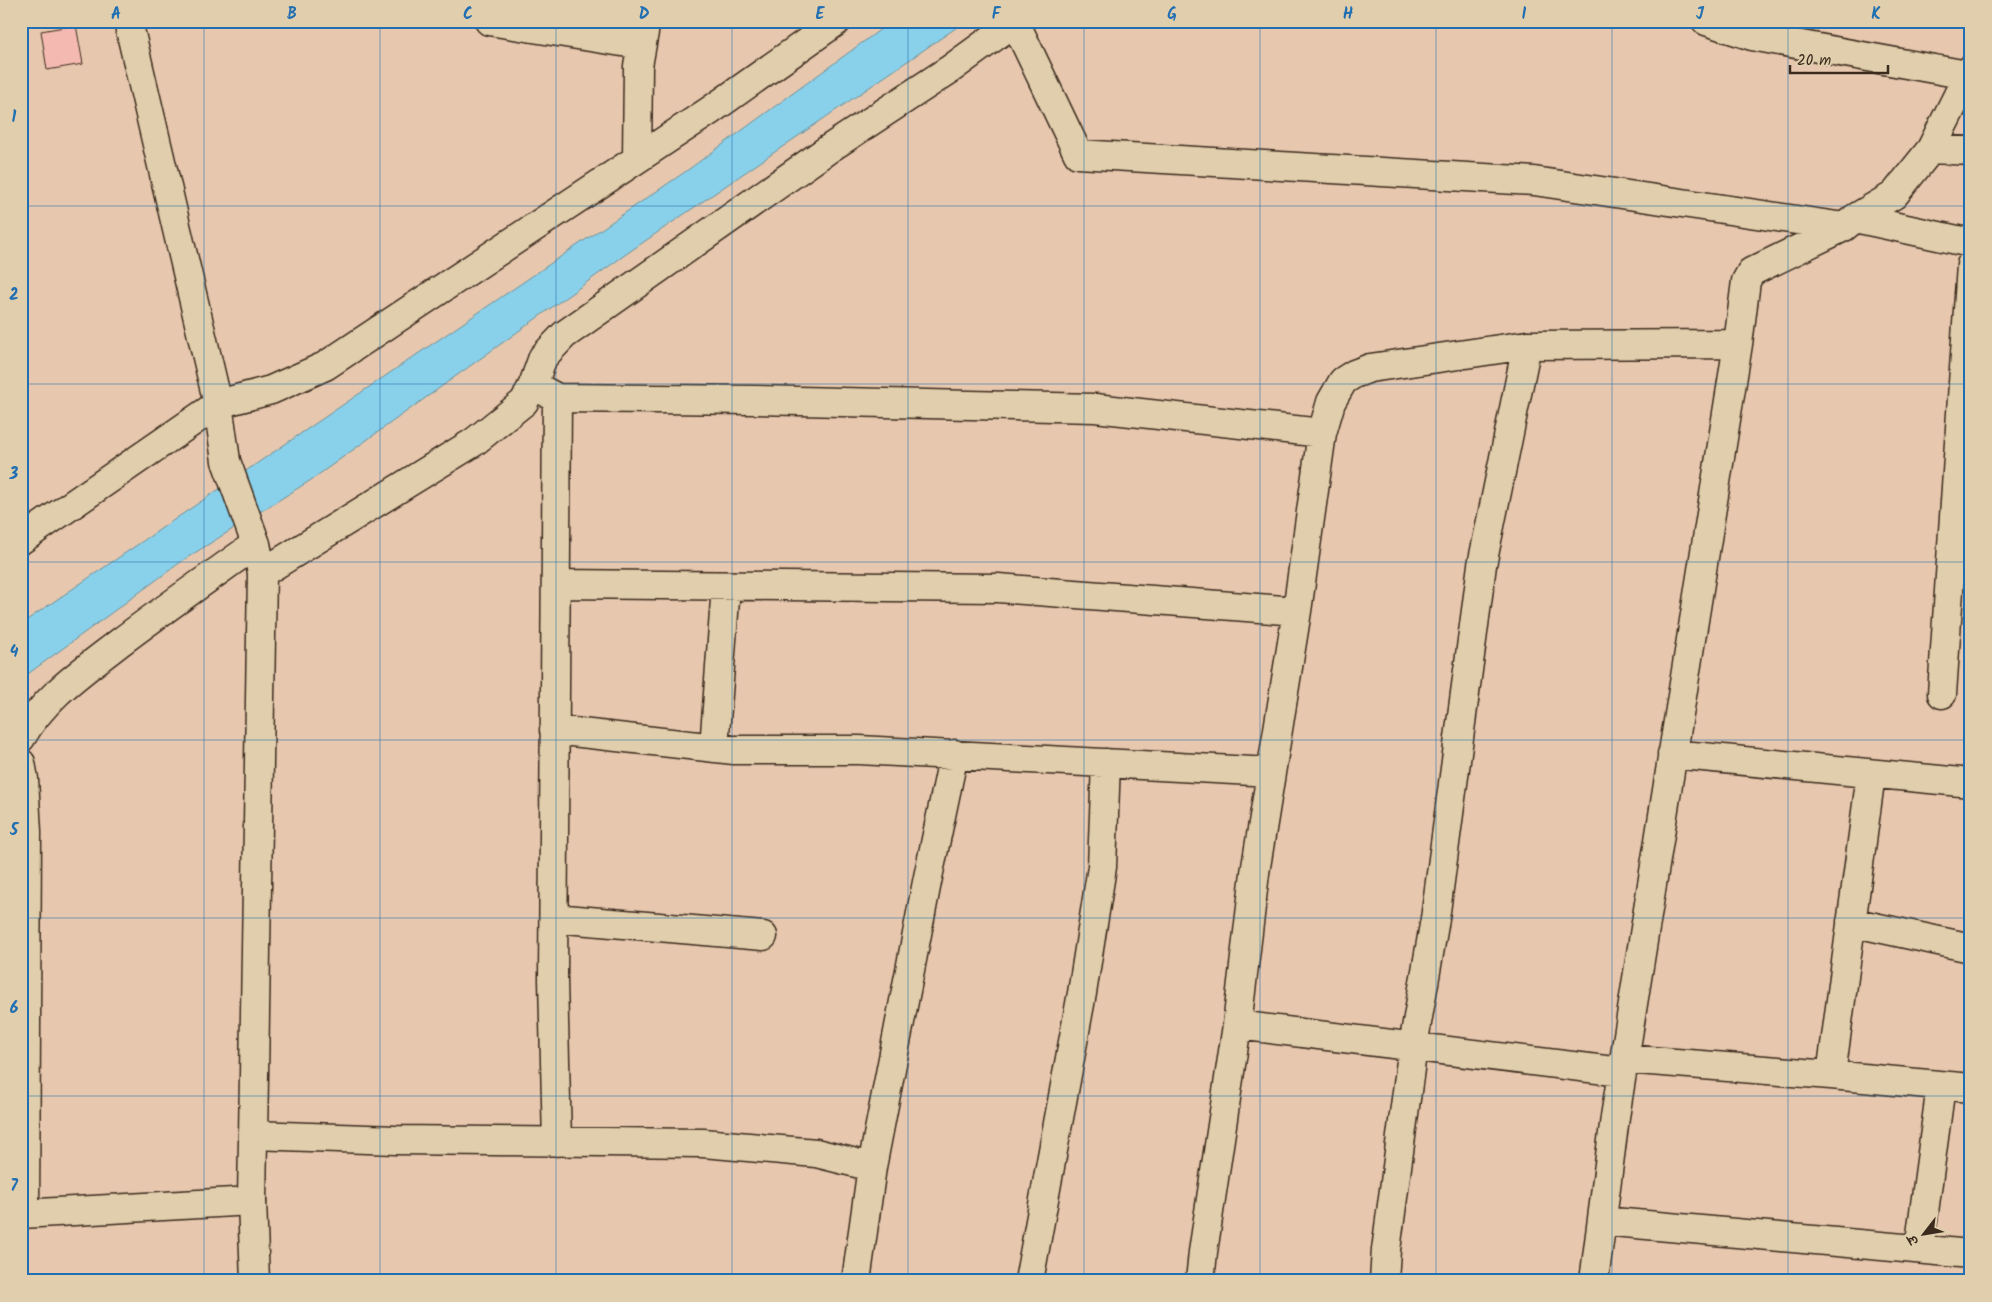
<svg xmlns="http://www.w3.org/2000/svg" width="1992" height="1302" font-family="Kalam,'Playpen Sans Deva',sans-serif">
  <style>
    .water { fill: #89d1eb; stroke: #6a8e99 }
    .building { fill: #f4b9b1; stroke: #3b2a1e }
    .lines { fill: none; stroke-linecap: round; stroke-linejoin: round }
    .minor-casing { stroke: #3b2a1e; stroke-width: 31 }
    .tertiary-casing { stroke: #3b2a1e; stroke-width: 31 }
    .minor { stroke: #e1ceac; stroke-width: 28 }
    .tertiary { stroke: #e1ceac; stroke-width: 28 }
    .grid { fill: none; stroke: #1f6fb2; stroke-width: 1; stroke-opacity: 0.55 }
    .neatline { fill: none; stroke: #1f6fb2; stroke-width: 2 }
    .grid-label { font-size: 16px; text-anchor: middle; font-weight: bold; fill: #1f6fb2 }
  </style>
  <rect width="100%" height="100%" fill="#e7c8ae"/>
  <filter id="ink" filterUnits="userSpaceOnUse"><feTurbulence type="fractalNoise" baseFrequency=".02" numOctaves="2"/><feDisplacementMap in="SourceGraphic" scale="10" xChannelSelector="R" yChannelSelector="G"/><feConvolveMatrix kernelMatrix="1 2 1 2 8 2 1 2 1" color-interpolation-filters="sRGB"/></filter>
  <g filter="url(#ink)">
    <path class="water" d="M892,21H966L629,252L311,480L185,559L21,679V624L685,172Z"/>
    <path class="building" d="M76,25L83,64L47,70L41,31Z"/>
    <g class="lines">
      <g class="minor-casing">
        <path id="minor" d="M489,21L641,45
          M1706,21L1752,36L1967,75
          M1015,22L1078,154L1534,181L1844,227
          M1931,149L1971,151
          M637,159L638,66L646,21
          M1855,218L1971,243
          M533,385L557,398L553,980L557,1142
          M557,398L756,400L1095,408L1322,433
          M21,540L218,404L271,390L325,366L711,110L837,21
          M556,584L998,588L1297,611
          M1942,694L1971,265
          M554,730L734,750H859L1271,772
          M714,748L726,586
          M1672,754L1971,783
          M21,763L24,779L27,832L25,1214
          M554,918L763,936
          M1851,922L1971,948
          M1237,1025L1622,1072
          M1624,1059L1831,1075L1971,1088
          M1831,1075L1871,774
          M253,1135L396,1140L703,1143L816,1153L872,1167
          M21,1214L252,1201
          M1602,1221L1971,1254
          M1919,1249L1941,1086
          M856,1281L872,1167L927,882L954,754
          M1029,1281L1082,993L1102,867L1106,763
          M1200,1281L1203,1252L1237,1025L1255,873L1297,611L1322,433L1331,402L1343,381L1354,374L1370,368L1527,345L1738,344
          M1384,1281L1386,1250L1413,1046L1435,919L1482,565L1527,345
          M1594,1281L1615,1117L1738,344L1746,281L1751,272L1844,227L1855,218L1894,195L1931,149L1971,69"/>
      </g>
      <g class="tertiary-casing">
        <path id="tertiary" d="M128,21L218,404L226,461L256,544L262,573L252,1201L255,1281
          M262,573L474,442L524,402L533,385L543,357L564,335L830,148L949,70L1016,21
          M21,738C44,697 82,672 119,643C164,609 210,577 256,544"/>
      </g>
      <use href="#minor" class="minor"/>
      <use href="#tertiary" class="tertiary"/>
    </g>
  </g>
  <path class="grid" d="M204,21V1281M380,21V1281M556,21V1281M732,21V1281M908,21V1281M1084,21V1281M1260,21V1281M1436,21V1281M1612,21V1281M1788,21V1281M21,206H1971M21,384H1971M21,562H1971M21,740H1971M21,918H1971M21,1096H1971"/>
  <rect width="1992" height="1302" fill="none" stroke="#e1ceac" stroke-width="55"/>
  <g transform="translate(1924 1234) rotate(239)" stroke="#e1ceac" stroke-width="4" paint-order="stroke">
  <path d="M0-4L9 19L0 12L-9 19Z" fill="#3b2a1e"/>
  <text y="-8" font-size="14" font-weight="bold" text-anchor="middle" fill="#3b2a1e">उ</text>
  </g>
  <path d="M1790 65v8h98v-8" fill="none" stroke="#3b2a1e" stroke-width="2.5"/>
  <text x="1797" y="65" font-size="15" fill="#3b2a1e" stroke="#e1ceac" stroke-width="4" paint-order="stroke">20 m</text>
  <rect x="28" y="28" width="1936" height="1246" class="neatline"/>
  <g class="grid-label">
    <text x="116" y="19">A</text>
    <text x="292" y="19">B</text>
    <text x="468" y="19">C</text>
    <text x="644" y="19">D</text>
    <text x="820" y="19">E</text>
    <text x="996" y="19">F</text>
    <text x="1172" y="19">G</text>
    <text x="1348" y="19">H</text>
    <text x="1524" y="19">I</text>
    <text x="1700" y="19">J</text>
    <text x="1876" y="19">K</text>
    <text x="14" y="122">1</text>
    <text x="14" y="300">2</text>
    <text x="14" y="479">3</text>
    <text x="14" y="657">4</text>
    <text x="14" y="835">5</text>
    <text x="14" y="1013">6</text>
    <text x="14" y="1191">7</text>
  </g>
</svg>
